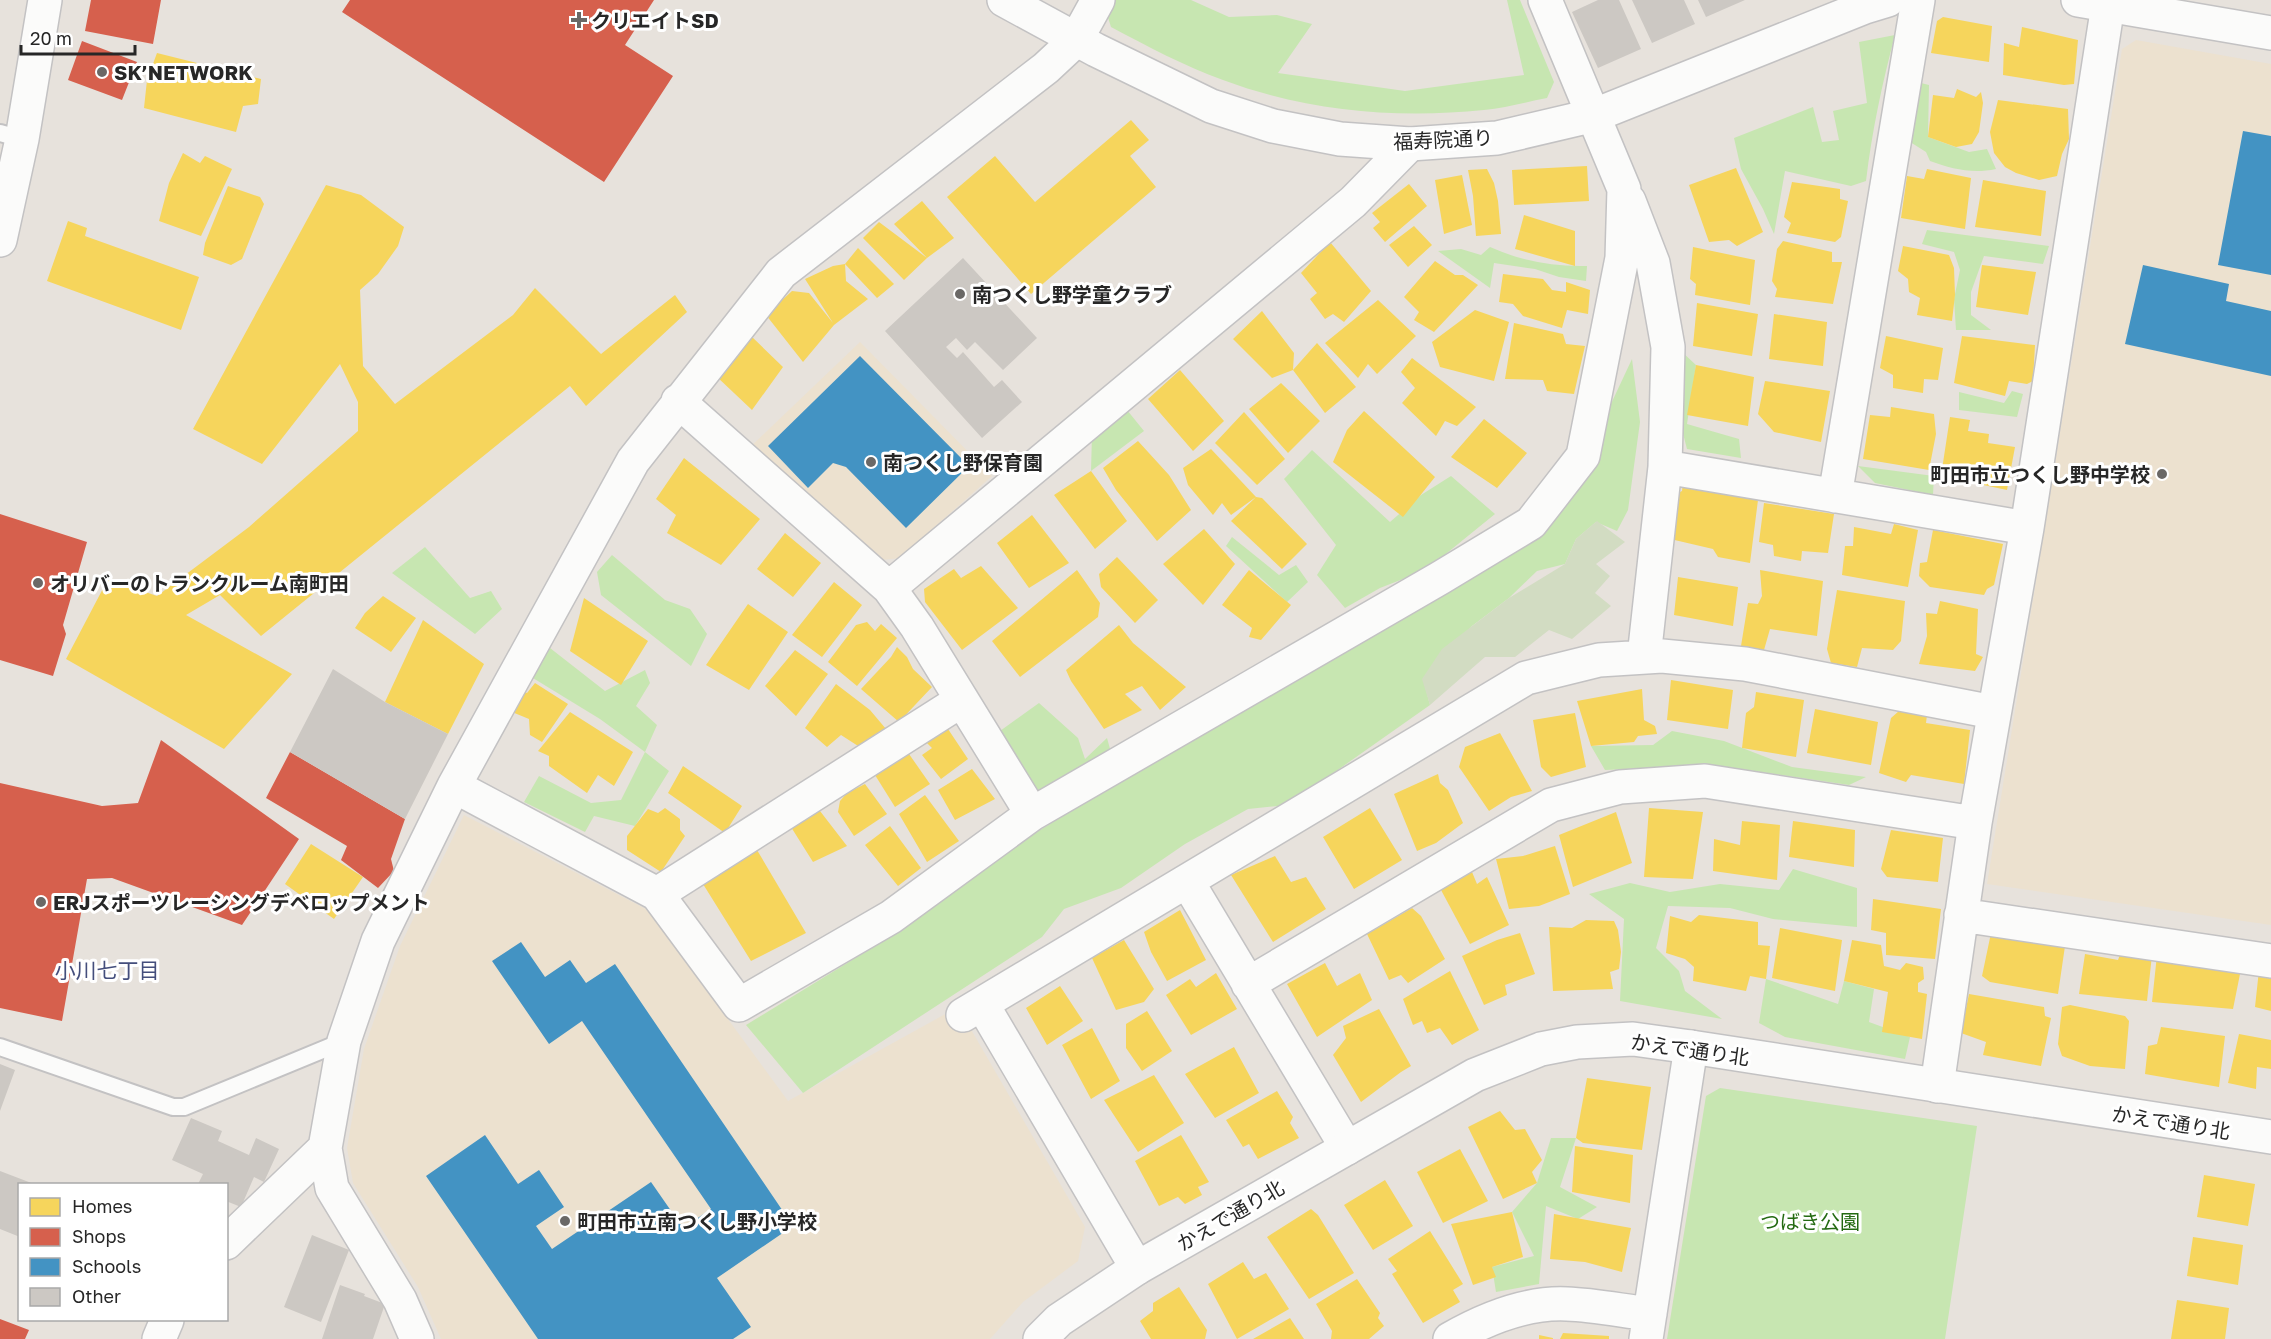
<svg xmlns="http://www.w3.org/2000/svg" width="2271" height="1339" font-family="'Golos Text','Noto Sans JP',sans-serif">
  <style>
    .education { fill: #ece1cf }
    .green { fill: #c7e6b1 }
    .cemetery { fill: #d2dcc2 }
    .homes { fill: #f6d55c }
    .shops { fill: #d6604d }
    .schools { fill: #4393c3 }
    .building { fill: #ccc8c3 }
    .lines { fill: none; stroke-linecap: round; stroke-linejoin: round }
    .service-casing { stroke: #c3c2c3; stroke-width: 20 }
    .minor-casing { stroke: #c3c2c3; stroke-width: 36 }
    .tertiary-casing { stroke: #c3c2c3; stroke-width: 36 }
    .secondary-casing { stroke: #c3c2c3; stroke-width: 36 }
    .service { stroke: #fbfbfa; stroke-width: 16 }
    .minor { stroke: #fbfbfa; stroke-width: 33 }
    .tertiary { stroke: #fbfbfa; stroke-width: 33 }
    .secondary { stroke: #fbfbfa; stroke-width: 33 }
    .poi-dot { fill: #6a6866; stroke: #fff; stroke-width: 2 }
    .labels { text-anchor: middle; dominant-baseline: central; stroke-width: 6; stroke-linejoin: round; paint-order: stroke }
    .poi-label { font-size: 20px; font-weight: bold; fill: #272727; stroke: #fff; text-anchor: start }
    .street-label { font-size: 20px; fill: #272727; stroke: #fff }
    .park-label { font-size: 20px; fill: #246a12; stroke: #fff }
    .neighbourhood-label { font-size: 21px; fill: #444e7c; stroke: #fff }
  </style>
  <rect width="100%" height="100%" fill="#e7e2dc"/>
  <path class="education" d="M2136,40L2271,64V925L1987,884L2122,49Z
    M860,342L992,476L900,558L882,560L748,449Z
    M464,815L648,910L788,1101L958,1007L1085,1227L1078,1261L1023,1302L990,1339H441L418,1287L353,1183L347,1148L364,1049L400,946Z"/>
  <path class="green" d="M1109,0H1191L1229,17L1277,15L1312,24L1278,73L1405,91L1524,75L1507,0H1520L1554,82L1547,98C1526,102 1505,108 1484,110C1395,119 1306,111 1223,80C1184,66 1147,46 1111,27L1105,8Z
    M1895,35C1882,84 1872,131 1866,181L1851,186L1785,171L1774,234L1763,209L1741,169L1734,138L1813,107L1822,142L1839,140L1833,111L1867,103L1859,42Z
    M1917,82L1929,85L1928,137L1969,152L1987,149L1996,169C1972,174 1952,169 1930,161L1926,152L1907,140Z
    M1927,230L2049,246L2043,264L1984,256L1971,292V315L1991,330H1956L1954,299L1960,270L1954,252L1922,244Z
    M1490,247C1521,261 1553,267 1587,266L1586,281L1559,277L1535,269L1494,263L1490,288L1438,251L1461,249L1481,255Z
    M1681,351L1696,365L1687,424L1739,439L1741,458L1687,449L1674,399Z
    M1632,359L1640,422L1628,510L1617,531L1596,522L1576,539L1565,564L1537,571L1509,598L1472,626L1423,679L1430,705L1288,805L1248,809L1185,844L1121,888L1064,909L1042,937L803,1093L746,1025L901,930L1037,832L1531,523L1602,423Z
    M2012,391L2023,394L2017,417L1959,410V392L2004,403Z
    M1127,410L1144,431L1091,471L1092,434Z
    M1312,450L1390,522L1421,495L1451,476L1495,514L1426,570L1380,588L1345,608L1317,575L1336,545L1284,479Z
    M1858,466L1934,476L1933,495L1875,483Z
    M1232,537L1279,575L1296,565L1308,582L1287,602L1226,546Z
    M425,547L470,598L491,591L502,609L475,634L392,573Z
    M612,555L665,600L690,609L707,634L691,666L601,595L597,572Z
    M550,648L605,691L645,670L650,683L636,706L657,725L645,752L669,771L635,826L594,816L585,832L524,802L539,776L591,803L621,800L645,752L600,719L528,675Z
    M1039,703L1078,738L1085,759L1107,738L1112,756L1041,795L1000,731Z
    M1672,731L1724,741L1792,767L1866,777L1849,785L1713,765L1605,770L1591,746L1653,745Z
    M1793,869L1857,888V927L1773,919L1730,908L1668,906L1656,948L1679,971L1685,991L1722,1019L1620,1001L1624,919L1589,894L1630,883L1670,892L1720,884L1779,890Z
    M1766,979L1838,1004L1844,981L1874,989L1869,1022L1910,1037L1905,1059L1785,1037L1759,1023Z
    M1720,1088L1977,1126L1945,1339H1667L1706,1096Z
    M1551,1138H1576L1560,1187L1597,1207L1578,1219L1546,1206L1539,1284L1496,1292L1492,1267L1534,1256L1512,1212L1537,1183Z"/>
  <path class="cemetery" d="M1597,521L1625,542L1596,564L1610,576L1595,593L1611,606L1572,639L1549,630L1515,657H1485L1430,705L1422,679L1442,649L1509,598L1565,564L1576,539Z"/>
  <path class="homes" d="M1943,17L1992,26L1989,62L1931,53L1937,21Z
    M2022,27L2078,40L2074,84L2064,85L2003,75L2004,43L2019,47Z
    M157,53L261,79L258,104L243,106L236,132L144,108L147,80Z
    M1957,89L1976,97L1981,92L1983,103L1979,132L1972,144L1956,147L1928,137L1933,95L1954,98Z
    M1998,100L2068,109L2069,139L2062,154L2057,176L2039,180L2016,173L2005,167L1994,153L1990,132Z
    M1131,120L1149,140L1130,156L1156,187L1031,294L947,197L995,156L1035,202Z
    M183,153L200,163L205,156L232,169L201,236L159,221L169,183Z
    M1587,166L1589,201L1514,205L1512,170Z
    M1736,168L1763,232L1737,246L1729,240L1709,242L1689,185Z
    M1487,169L1494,183L1498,201L1501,234L1476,236L1473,196L1468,170Z
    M1927,169L1971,178L1965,229L1901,218L1907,176L1924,179Z
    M1462,175L1472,225L1444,234L1435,180Z
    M1983,180L2046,191L2041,236L1975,227Z
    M1792,182L1840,189V199L1848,201L1841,237L1835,242L1787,233L1791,223L1784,217Z
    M1409,184L1427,206L1385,242L1373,228L1380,222L1372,213Z
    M326,185L361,195L404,227L398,246L378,274L360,290L363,366L395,404L513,315L535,288L601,354L675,295L687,312L586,406L570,386L261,636L220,595L186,615L292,674L224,749L66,659L108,579L157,596L249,527L358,431V402L340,364L262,464L193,429Z
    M228,186L260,197L264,204L242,259L231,265L203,255L205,243Z
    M922,201L954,238L927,258L894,224Z
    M1524,215L1575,231V266L1515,249Z
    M68,221L87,228L85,236L199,277L181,330L47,281Z
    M879,222L927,258L904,280L863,238Z
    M1414,226L1432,245L1408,267L1389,245Z
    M1783,241L1832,252V262H1842L1833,304L1775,297L1777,289L1772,281L1777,249Z
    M1330,242L1371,291L1344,322L1333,314L1325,319L1310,299L1317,293L1301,273Z
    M1903,246L1949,255L1954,268L1955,295L1952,321L1917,315L1920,298L1909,292L1908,279L1898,271Z
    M1693,247L1755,260L1750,305L1695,295L1696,284L1690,279Z
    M858,248L894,284L877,298L845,264Z
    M1435,261L1455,275H1463L1478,285L1434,332L1414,320L1419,312L1404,297Z
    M845,264L846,281L868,299L834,325L803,362L766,315L792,291L809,293L833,323L805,279L833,266Z
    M1982,265L2036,272L2028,315L1976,307Z
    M1503,274L1543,279L1552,290L1566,292V282L1590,290L1588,314L1567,310L1562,328L1523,316L1513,304L1499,302Z
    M1378,300L1416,336L1377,374L1368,364L1358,378L1325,343Z
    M1697,303L1758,314L1752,356L1693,346Z
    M1475,310L1509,322L1494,381L1440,367L1432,342Z
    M1262,311L1294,353L1293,370L1272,378L1233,339Z
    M1774,314L1827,322L1823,366L1769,359Z
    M1514,323L1563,334L1566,344L1585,346L1574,394L1547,391L1543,380L1505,379Z
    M750,335L783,367L752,410L716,376Z
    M1886,336L1943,348L1938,380L1924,379L1923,393L1893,388V375L1880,368Z
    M1962,336L2035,345L2033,381L2027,384L2009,381L2005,396L1954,383Z
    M1317,343L1356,387L1325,413L1293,370Z
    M1412,358L1476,407L1457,426L1445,421L1436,436L1402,403L1415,388L1401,372Z
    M1696,365L1754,377L1748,426L1687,415Z
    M1180,370L1224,421L1193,451L1148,399Z
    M1765,381L1830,391L1821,442L1774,432L1758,414Z
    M1281,383L1320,421L1288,453L1249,409Z
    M1891,407L1934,414L1936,434L1929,470L1863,459L1870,415L1890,417Z
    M1364,411L1435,477L1403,517L1333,462L1347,430Z
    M1244,412L1285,459L1257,485L1215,443Z
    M1950,417L1970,420L1968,431L1989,434L1988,443L2015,447L2007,490L1941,476Z
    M1484,419L1527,453L1497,488L1451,457Z
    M1138,441L1169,475L1191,510L1157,541L1116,490L1103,468Z
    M1211,449L1256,497L1231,515L1222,503L1213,515L1188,485L1183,468Z
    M684,458L760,519L721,565L667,533L676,515L656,499Z
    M1091,471L1127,521L1095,549L1054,495Z
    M1683,483L1758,500L1750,563L1718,557L1713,549L1666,538L1672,496L1682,491Z
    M1256,497L1262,498L1307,544L1282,569L1231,521Z
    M1764,503L1834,514L1828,553L1802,551L1801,561L1774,556L1773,545L1759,542Z
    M1032,515L1069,563L1029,588L997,543Z
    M1894,524L1918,530L1908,587L1842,575L1845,546H1853L1854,527L1891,534Z
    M1204,529L1235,564L1203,605L1163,564Z
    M1933,530L2003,544L1994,585L1987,589L1984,595L1930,587L1919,576L1920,563L1927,562Z
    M785,533L821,563L793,597L757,569Z
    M1117,557L1158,600L1135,623L1101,587L1099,574Z
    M981,566L1018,608L962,650L925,602L924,589L954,569L961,578Z
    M1077,570L1100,603L1098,617L1020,677L992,641Z
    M1249,570L1291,605L1261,640L1249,637L1252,628L1222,605Z
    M1760,570L1823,581L1817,636L1770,629L1764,650L1741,646L1748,603L1758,604L1762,596Z
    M1678,577L1738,587L1733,626L1674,615Z
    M834,582L862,605L822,657L792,635Z
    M1837,590L1905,601L1901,641L1893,650L1862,648L1857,667L1831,663L1827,649Z
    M383,596L416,618L391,652L355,628L365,613Z
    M584,598L648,641L621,685L570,651Z
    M1940,601L1978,609L1976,654L1983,657L1975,671L1919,664L1927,636L1926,613L1937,614Z
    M748,604L788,632L749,690L706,665Z
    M423,620L484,664L448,734L385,702Z
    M867,622L875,631L881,624L897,638L857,686L828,662L856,625Z
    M1119,625L1133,643L1186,687L1160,710L1142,686L1125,694L1142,710L1104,729L1071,681L1066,670Z
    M897,647L907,657L913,669L932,687L899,722L861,689L891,657Z
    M795,650L828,674L796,716L765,686Z
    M1671,680L1733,690L1728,729L1667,720Z
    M535,683L568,704L542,742L530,735L529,719L512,712L518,688L527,693Z
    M836,684L870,710L886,729L869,753L841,735L827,747L805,728Z
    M1642,689L1644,720L1655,726L1657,734L1638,736L1634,742L1591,746L1577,701Z
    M1756,692L1804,700L1796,757L1742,748L1746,713L1754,707Z
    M1815,709L1878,722L1871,765L1807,753Z
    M1899,711L1927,715L1926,723L1970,730L1964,784L1911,775L1906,782L1879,773L1891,718Z
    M570,712L633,752L614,786L598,775L587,793L549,766V756L538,751Z
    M1575,713L1586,767L1551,777L1541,767L1533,720Z
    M948,729L968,759L941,779L922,755L932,748L926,742Z
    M1500,733L1532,791L1511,797L1489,811L1459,767L1465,747Z
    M909,754L930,784L895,807L875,775Z
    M683,766L742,806L725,833L668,793Z
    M972,769L995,799L955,820L938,790Z
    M1438,774L1440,783L1448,790L1463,823L1436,843L1417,851L1394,794Z
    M865,784L887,814L854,836L838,812L840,801L847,793Z
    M925,795L959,841L927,862L899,814Z
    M665,808L680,819V830L685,836L661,872L627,850V836L648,809L658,813Z
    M1370,808L1402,860L1354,889L1323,837Z
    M1649,808L1703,812L1693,879L1644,877Z
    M820,811L847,846L813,862L791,827Z
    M1616,812L1632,863L1573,887L1559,835Z
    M1742,821L1780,825L1777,880L1713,871L1714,839L1740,845Z
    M1793,821L1855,830L1854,867L1789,857Z
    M890,826L921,868L898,886L865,845Z
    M1891,830L1943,838L1938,882L1887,877L1881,869Z
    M311,844L363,877L334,919L285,884Z
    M1555,846L1570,894L1539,906L1509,909L1496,859L1523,856Z
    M757,850L806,933L751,961L703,884Z
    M1275,856L1291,882L1306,877L1326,909L1273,942L1231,875Z
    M1472,872L1477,884L1487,877L1509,925L1470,944L1441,890Z
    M1873,899L1941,909L1935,959L1886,955V933L1871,930Z
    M1412,908L1421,916L1445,959L1408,983L1401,975L1389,980L1367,934Z
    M1180,910L1206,960L1167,981L1151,952L1144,932Z
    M1699,915L1758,922V945L1770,946L1766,979L1750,976L1746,991L1693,981L1694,967L1685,959L1666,953L1670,916L1691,922Z
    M1586,920L1614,921L1618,930L1621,952L1619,969L1610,972L1613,989L1553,991L1549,927L1572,928Z
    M1780,928L1842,940L1835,991L1772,978Z
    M1520,933L1535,974L1505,985L1507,995L1484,1005L1462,956L1497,940Z
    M1991,933L2065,946L2058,994L1990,982L1982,976Z
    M1124,940L1154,989L1144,1002L1116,1010L1092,958Z
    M1852,940L1881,945L1884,966L1900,970L1906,963L1923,967L1924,979L1918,983V992L1927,994L1922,1039L1882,1032L1888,992L1844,981Z
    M2122,949L2152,955L2147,1001L2079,994L2085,954L2118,960Z
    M2157,955L2242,964L2233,1009L2152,1002Z
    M1325,963L1337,986L1360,973L1372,1000L1317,1037L1287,984Z
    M2259,970L2271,971V1011L2255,1007Z
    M1450,971L1479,1030L1452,1045L1440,1028L1427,1033L1422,1021L1413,1025L1403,999Z
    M1216,973L1237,1009L1191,1035L1166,995L1190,979L1196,987Z
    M1060,986L1083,1021L1047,1045L1026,1008Z
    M1969,994L2044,1007L2045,1016L2051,1018L2041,1066L1983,1055L1986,1042L1961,1033Z
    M2070,1005L2125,1016L2129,1021L2125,1069L2090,1066L2062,1056L2058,1044L2062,1007Z
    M1379,1009L1411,1066L1401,1072L1361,1102L1333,1055L1346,1038L1343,1026Z
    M1147,1011L1172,1051L1142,1071L1126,1048V1024Z
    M2161,1027L2225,1036L2219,1087L2145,1074L2148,1046L2157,1044Z
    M1092,1028L1120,1081L1091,1099L1062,1045Z
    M2239,1034L2271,1040V1069L2257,1067L2256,1089L2228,1083Z
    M1234,1047L1259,1093L1215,1118L1185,1074Z
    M1154,1075L1184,1123L1138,1152L1104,1100Z
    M1587,1078L1651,1087L1642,1150L1583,1143L1576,1138Z
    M1277,1091L1293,1117L1290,1123L1299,1138L1258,1159L1249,1144L1243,1147L1226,1120Z
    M1500,1111L1515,1130L1525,1129L1542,1160L1532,1172L1537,1183L1503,1199L1468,1127Z
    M1181,1135L1209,1182L1198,1187L1202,1195L1185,1204L1178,1197L1159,1206L1135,1161Z
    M1575,1146L1633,1155L1630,1203L1572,1192Z
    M1460,1149L1488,1201L1443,1223L1417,1172Z
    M2204,1175L2255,1184L2248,1226L2197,1217Z
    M1385,1180L1413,1226L1373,1250L1344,1205Z
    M1311,1209L1318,1215L1354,1273L1309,1299L1267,1237Z
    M1512,1212L1523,1257L1492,1267L1496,1277L1473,1285L1451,1224Z
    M1554,1214L1631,1228L1622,1272L1585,1262L1550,1259Z
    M1430,1231L1463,1284L1453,1290L1460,1302L1423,1323L1392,1274L1397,1271L1388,1259Z
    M2193,1237L2243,1245L2238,1285L2187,1276Z
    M1243,1262L1254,1279L1266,1273L1289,1309L1237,1339L1208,1284Z
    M1357,1279L1380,1313L1378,1318L1384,1326L1369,1339H1331L1332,1331L1316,1304Z
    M1179,1287L1207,1330L1205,1339H1151L1140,1321L1153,1311V1303Z
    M2177,1300L2229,1308L2225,1339H2171Z
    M1290,1318L1304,1339H1253Z
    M1563,1333L1609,1336V1339H1560Z
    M1539,1335L1553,1338V1339H1539Z"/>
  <path class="shops" d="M91,0H161L153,44L85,31Z
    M350,0H654L625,45L673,76L604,182L342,12Z
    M82,41L137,62L122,100L68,80Z
    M0,514L87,542L63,625L66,634L53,676L0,660Z
    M161,740L299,839L242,925L112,878L87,879L62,1021L0,1008V783L102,806L138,803Z
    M290,752L405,819L391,859L394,871L378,888L341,860L347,846L266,798Z
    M0,1319L29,1330L25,1339H0Z"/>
  <path class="schools" d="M2243,131L2271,136V275L2218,265Z
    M2143,265L2229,284L2226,301L2271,311V376L2125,344Z
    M860,356L969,466L906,528L846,467L833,463L808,488L768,446Z
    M521,942L545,977L570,960L586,983L615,964L793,1226L717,1278L751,1327L733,1339H538L426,1176L485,1135L518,1184L539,1170L564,1207L536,1226L552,1249L651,1182L683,1228L711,1209L582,1021L549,1044L492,961Z"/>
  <path class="building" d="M1598,0H1619L1641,49L1598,68L1572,12Z
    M1632,0H1684L1695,24L1652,43Z
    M1698,0H1745L1706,17Z
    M963,258L1037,338L1003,370L975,342L967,350L956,338L946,347L957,358L963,352L994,387L1002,380L1022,402L982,438L885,331Z
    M333,669L385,702L448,734L405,819L290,752Z
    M0,1064L15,1070L0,1111Z
    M191,1118L222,1131L218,1141L249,1155L256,1138L279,1149L264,1182L254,1177L241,1207L226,1201V1184H198L203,1174L172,1160Z
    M0,1171L34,1184H20V1237L0,1229Z
    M312,1235L349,1250L321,1322L284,1307Z
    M340,1285L365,1294L364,1296L385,1304L373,1339H322Z"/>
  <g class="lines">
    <g class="service-casing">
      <path id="service" d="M0,133L22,139
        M0,1047L173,1107H184L344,1041"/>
    </g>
    <g class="minor-casing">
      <path id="minor" d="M1629,201L1653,263L1668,347L1665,467L1644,657
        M678,401L889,588L917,627L1032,814
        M1665,467L2027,528
        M1835,496L1918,0
        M889,588L1353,202L1410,144
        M454,786L657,894L739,1005L891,917L1032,814L1440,578L1531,523L1583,456L1622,258L1624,189L1545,0
        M1187,881L1347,1148
        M657,894L962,700
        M1961,915L2271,961
        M1248,984L1551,805L1620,787L1705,781L1975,823
        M982,1004L1137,1268
        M963,1015L1526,678L1599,660L1662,656L1745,664L1993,712
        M1937,1086L1975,823L2027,528L2108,5
        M226,1243L325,1148
        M159,1339L167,1320
        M417,1339L400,1300L332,1188L325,1148L344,1041L378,941L454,786L633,461L781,273L1046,68L1076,40L1098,0
        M1450,1339C1485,1319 1526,1302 1567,1304C1595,1305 1623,1311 1650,1314
        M1646,1339L1691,1047"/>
    </g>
    <g class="tertiary-casing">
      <path id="tertiary" d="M1004,0L1096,50L1211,106L1273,126L1340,139L1410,144L1497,138L1595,115L1865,7L1888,0
        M2078,0L2271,33
        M1040,1339L1059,1320L1137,1268L1475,1075L1541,1049L1577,1042L1633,1039L1691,1047L2271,1137"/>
    </g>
    <g class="secondary-casing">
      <path id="secondary" d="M0,240L22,139L45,0"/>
    </g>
    <use href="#service" class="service"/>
    <use href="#minor" class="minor"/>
    <use href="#tertiary" class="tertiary"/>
    <use href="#secondary" class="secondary"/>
  </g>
  <g class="poi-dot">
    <path d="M576 11h6v6h6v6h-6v6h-6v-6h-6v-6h6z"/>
    <circle cx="102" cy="72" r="6"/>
    <circle cx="960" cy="294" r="6"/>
    <circle cx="871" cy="462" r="6"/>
    <circle cx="2162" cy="474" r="6"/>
    <circle cx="38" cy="583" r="6"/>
    <circle cx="41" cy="902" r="6"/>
    <circle cx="565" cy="1221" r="6"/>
  </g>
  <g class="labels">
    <g class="poi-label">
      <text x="591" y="20">クリエイトSD</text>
      <text x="114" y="72">SK’NETWORK</text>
      <text x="972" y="294">南つくし野学童クラブ</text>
      <text x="883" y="462">南つくし野保育園</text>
      <text x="2150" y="474" text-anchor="end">町田市立つくし野中学校</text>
      <text x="50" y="583">オリバーのトランクルーム南町田</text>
      <text x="53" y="902">ERJスポーツレーシングデベロップメント</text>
      <text x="577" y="1221">町田市立南つくし野小学校</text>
    </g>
    <g class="street-label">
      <text transform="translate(1443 139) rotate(-3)">福寿院通り</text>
      <text transform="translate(1690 1049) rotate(8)">かえで通り北</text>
      <text transform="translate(2171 1122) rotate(9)">かえで通り北</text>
      <text transform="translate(1230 1215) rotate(-30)">かえで通り北</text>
    </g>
    <g class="park-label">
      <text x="1810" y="1221">つばき公園</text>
    </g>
    <g class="neighbourhood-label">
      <text x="107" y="970">小川七丁目</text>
    </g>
  </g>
  <rect x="18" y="1183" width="210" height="138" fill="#ffffff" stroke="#a9a9a9" stroke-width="1.5"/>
  <rect x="30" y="1198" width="30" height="18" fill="#f6d55c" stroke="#a9a9a9" stroke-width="1.5"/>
  <text x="72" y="1213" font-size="18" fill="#272727">Homes</text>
  <rect x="30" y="1228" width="30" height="18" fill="#d6604d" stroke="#a9a9a9" stroke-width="1.5"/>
  <text x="72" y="1243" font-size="18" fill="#272727">Shops</text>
  <rect x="30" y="1258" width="30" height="18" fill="#4393c3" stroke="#a9a9a9" stroke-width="1.5"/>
  <text x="72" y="1273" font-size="18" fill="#272727">Schools</text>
  <rect x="30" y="1288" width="30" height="18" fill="#ccc8c3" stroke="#a9a9a9" stroke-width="1.5"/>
  <text x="72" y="1303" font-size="18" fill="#272727">Other</text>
  <path d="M21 45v9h114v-9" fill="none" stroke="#272727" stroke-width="3"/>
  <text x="30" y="45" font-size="18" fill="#272727" stroke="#ffffff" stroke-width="4.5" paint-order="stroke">20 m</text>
</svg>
